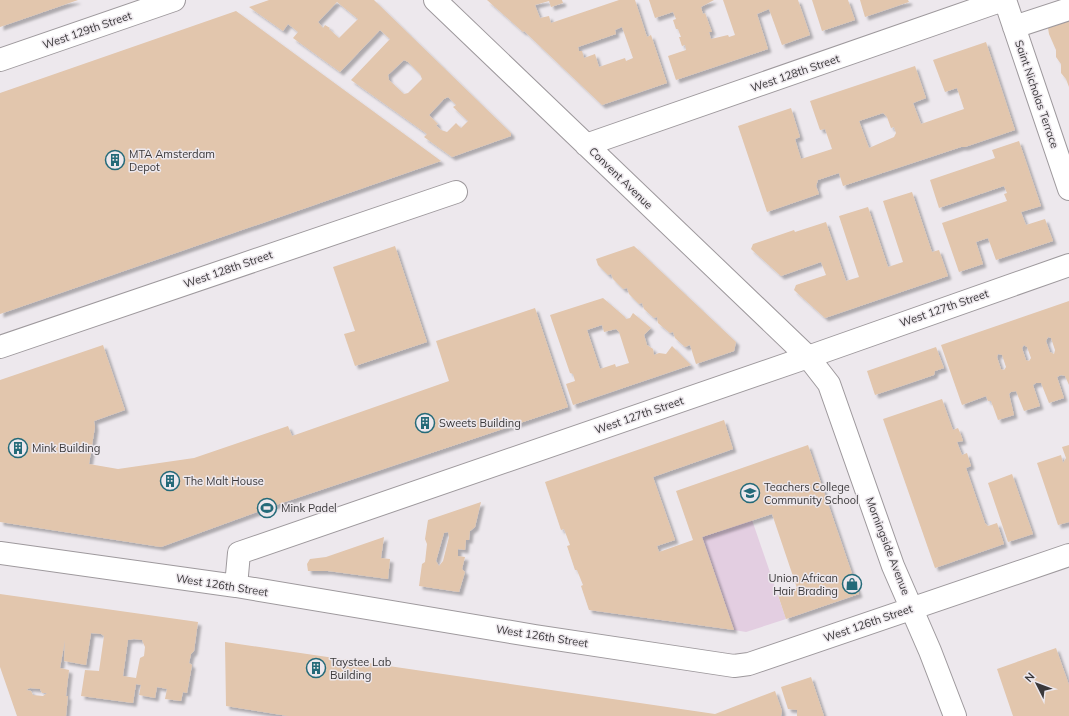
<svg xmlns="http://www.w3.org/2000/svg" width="1069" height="716" font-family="Mulish,sans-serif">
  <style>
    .green { fill: #e3cee1 }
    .building { fill: #e2c6ad; fill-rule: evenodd; filter: url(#shadow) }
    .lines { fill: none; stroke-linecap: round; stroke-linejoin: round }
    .minor-casing { stroke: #9e999d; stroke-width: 24 }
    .minor { stroke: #fff; stroke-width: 22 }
    .labels { text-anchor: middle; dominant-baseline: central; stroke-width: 3; stroke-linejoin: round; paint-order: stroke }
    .street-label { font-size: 11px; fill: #3a383a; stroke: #ede8ed }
    .poi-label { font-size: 11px; fill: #3a383a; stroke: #ede8ed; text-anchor: start }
  </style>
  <defs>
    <filter id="shadow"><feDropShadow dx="3.5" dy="3.5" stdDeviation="1" flood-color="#0004"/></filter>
  </defs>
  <rect width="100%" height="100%" fill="#ede8ed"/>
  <path class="green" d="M752,520L786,619L746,632L734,630L702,537Z"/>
  <path class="building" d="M0,0H78L0,27Z
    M269,0H374L511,133V136L452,157L424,137L427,134L351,80L390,39L380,30L340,72L293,38L298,32L288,24L283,31L249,7ZM337,2L358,19L339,38L329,29L330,28L325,25L323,28L318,22ZM404,60L408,62L420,74L422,79L408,93L404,94L389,80L388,75ZM448,97L456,105L453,107L468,121L461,128L456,123L447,132L441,130L436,125L438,124L429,115L444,99Z
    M487,0H562L563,3L551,7L549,1L535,5L540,18L549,16L551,23L619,0H635L647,37L651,35L667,83L602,105L524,31L523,32ZM622,27L633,58L626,61L625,58L599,67L595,54L584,58L582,51H579L578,47L616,34L615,30Z
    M649,0H714L701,7L703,14L705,13L712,32H709L711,39L728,35L729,37L735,35L723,0H798L810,35L782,45L769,9L757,14L768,49L676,80L668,56L686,50L685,45L682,46L679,37H681L678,29H676L673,20L676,19L673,12L655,18Z
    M812,0H848L855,20L822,31Z
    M860,0H908L909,2L865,17Z
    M236,11L441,161L0,314V93Z
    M1069,21V87L1066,79L1061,73V64L1056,57V50L1049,34L1048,28Z
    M986,42L1015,130L965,147H961L843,186L839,173L818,180L816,186L819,194L767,212L738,126L791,108L800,137L795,139L801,159L832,149L825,129L820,130L810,101L915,66L926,98L913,103L921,124L964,109L957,88L945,92L933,60ZM883,113L887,117L891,128L894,127L896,133L894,137L869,148L859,121Z
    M1019,141L1041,206L1021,212L1026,225L1045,219L1053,241L996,260L988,238L976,242L983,264L959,272L942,223L1007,201L1004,194L1007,193L1004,186L939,208L930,180L995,158L992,150Z
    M912,192L932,252L939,250L948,276L825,318L794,290L796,285L826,275L821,262L781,276L751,249L753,244L794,230L795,232L826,222L846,281L859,277L839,216L868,207L888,267L903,262L883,201Z
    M395,246L427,342L355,366L344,334L355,331L333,267Z
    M634,246L736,342L734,351L696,364L690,345L685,347L675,338L673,332L670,333L658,323L657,317L654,318L644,309L642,303L639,304L629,294L627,288L623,289L613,279L611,274L608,275L598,265L596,259Z
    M603,298L625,317L626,319L630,318L633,313L651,328L644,335L647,345L653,349L654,355L659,353L666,354L672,346L691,365L573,405L566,384L575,381L573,374L570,373L550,315ZM602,325L604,332L616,329L619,332L629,363L616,367L615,364L600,369L587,330Z
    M1069,301V385L1065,376L1061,375L1057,377L1064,398L1049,403L1041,383H1036L1033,385L1040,406L1024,411L1016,391L1011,392L1009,394L1014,415L998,420L991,401H988L986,396L962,405L941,345ZM1048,337L1051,338L1055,350L1054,354L1050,352L1046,341ZM1024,345L1027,347L1031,358L1029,361L1026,360L1022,348ZM998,354L1002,355L1006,367L1004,370L1001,369L997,357Z
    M535,308L568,407L279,504L161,547L0,522V380L103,345L125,410L94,421L95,427L89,464L118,469L194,458L288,426L292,436L449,381L436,341Z
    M936,347L944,368L935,371L934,375L875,395L867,371Z
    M942,399L953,430L958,428L961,435L963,441L957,442L962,455L967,453L971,466L966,468L985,523L988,526L997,523L1004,544L935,568L883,419Z
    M724,420L733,449L653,477L675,540L657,546L659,552L693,540L676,491L808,445L859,594L786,619L778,595L797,588L772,514L702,537L734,630L589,610L581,586L583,585L577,570H575L567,546L570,545L564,529L561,530L545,482Z
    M1069,445V522L1058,525L1037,463L1061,455L1063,463L1066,458L1062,447Z
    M1012,474L1033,534L1008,542L988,483Z
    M481,502L475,527L470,531L469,540H466L465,550L458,549V556L465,557L462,569L465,572L459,592L419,586L422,564L425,562L427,544L425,539L428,520ZM448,532L449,537L443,561L439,566L436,561L444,533Z
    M384,537L381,558L390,559L388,579L328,571H308L307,564L310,559L326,557Z
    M0,594L198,622L194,651L191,654L189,663L192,665L187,693L183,692L181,701L165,699L167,689L157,687L155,698L139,695L141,685L136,684L133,703L81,696L85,670L99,671L104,636L101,634L91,633L86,665L64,661L65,640L60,668L69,670L66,696H68L66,716H17L0,667ZM134,639L142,640L145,647L144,656L140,658L136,678L123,676L128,640ZM30,688L40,689L42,693H47L43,696L33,695L31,691L26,690Z
    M225,642L715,714L775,691L782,711L781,716H288L226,706Z
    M1056,648L1069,685V716H1013L997,669Z
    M811,677L824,716H797V710L788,709L781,687Z"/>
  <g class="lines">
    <g class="minor-casing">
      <path id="minor" d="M435,0L808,357L829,384L893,566L930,651L955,716
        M1005,0L1069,189
        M1014,27L1069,9
        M0,60L174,0
        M586,145L1003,0
        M0,347L456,192
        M0,553L236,586L535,636L734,666L749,664L1069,555
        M236,586L239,553L808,357L1069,265"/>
    </g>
    <use href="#minor" class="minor"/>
  </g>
  <defs>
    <g id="building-ring" transform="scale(1)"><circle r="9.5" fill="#ede8ed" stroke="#246a79" stroke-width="1.5"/><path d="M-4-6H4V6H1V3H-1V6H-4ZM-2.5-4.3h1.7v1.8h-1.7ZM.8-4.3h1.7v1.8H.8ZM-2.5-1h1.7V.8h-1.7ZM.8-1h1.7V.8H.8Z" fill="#246a79"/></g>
    <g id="school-ring" transform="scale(1)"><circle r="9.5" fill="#ede8ed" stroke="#246a79" stroke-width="1.5"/><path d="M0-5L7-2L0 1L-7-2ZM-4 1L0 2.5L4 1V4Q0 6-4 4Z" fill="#246a79"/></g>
    <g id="stadium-ring" transform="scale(1)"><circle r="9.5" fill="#ede8ed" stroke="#246a79" stroke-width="1.5"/><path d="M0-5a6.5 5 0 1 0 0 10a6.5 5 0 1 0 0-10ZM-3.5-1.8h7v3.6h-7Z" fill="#246a79"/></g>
    <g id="shop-ring" transform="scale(1)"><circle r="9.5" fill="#ede8ed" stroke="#246a79" stroke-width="1.5"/><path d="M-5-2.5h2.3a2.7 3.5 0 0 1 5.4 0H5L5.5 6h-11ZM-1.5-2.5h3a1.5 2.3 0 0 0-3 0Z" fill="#246a79"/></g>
  </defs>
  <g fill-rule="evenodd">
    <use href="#building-ring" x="115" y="160"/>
    <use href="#building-ring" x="425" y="423"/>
    <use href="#building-ring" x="18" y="448"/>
    <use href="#building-ring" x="170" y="481"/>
    <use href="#school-ring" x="750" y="493"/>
    <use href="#stadium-ring" x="267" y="508"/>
    <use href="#shop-ring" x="852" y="584"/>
    <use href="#building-ring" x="316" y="668"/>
  </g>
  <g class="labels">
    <g class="street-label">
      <text transform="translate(87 30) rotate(-19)">West 129th Street</text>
      <text transform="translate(795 73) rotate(-19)">West 128th Street</text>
      <text transform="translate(1037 94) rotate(71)">Saint Nicholas Terrace</text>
      <text transform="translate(621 178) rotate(44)">Convent Avenue</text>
      <text transform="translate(228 269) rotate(-19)">West 128th Street</text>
      <text transform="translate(944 308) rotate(-19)">West 127th Street</text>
      <text transform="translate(639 415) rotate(-19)">West 127th Street</text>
      <text transform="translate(888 546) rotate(69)">Morningside Avenue</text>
      <text transform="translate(222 585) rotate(9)">West 126th Street</text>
      <text transform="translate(868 623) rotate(-19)">West 126th Street</text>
      <text transform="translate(542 636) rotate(9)">West 126th Street</text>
    </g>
    <g class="poi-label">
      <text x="129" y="154">MTA Amsterdam<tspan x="129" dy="13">Depot</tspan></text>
      <text x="439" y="423">Sweets Building</text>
      <text x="32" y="448">Mink Building</text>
      <text x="184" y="481">The Malt House</text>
      <text x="764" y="487">Teachers College<tspan x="764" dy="13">Community School</tspan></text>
      <text x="281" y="508">Mink Padel</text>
      <text x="838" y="578" text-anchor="end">Union African<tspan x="838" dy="13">Hair Brading</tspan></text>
      <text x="330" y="662">Taystee Lab<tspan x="330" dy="13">Building</tspan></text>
    </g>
  </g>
  <g transform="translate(1037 684) rotate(312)" stroke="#ede8ed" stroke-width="3" paint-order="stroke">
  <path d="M0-3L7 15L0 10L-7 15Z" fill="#3a383a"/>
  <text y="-6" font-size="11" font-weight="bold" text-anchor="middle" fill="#3a383a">N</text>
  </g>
</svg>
